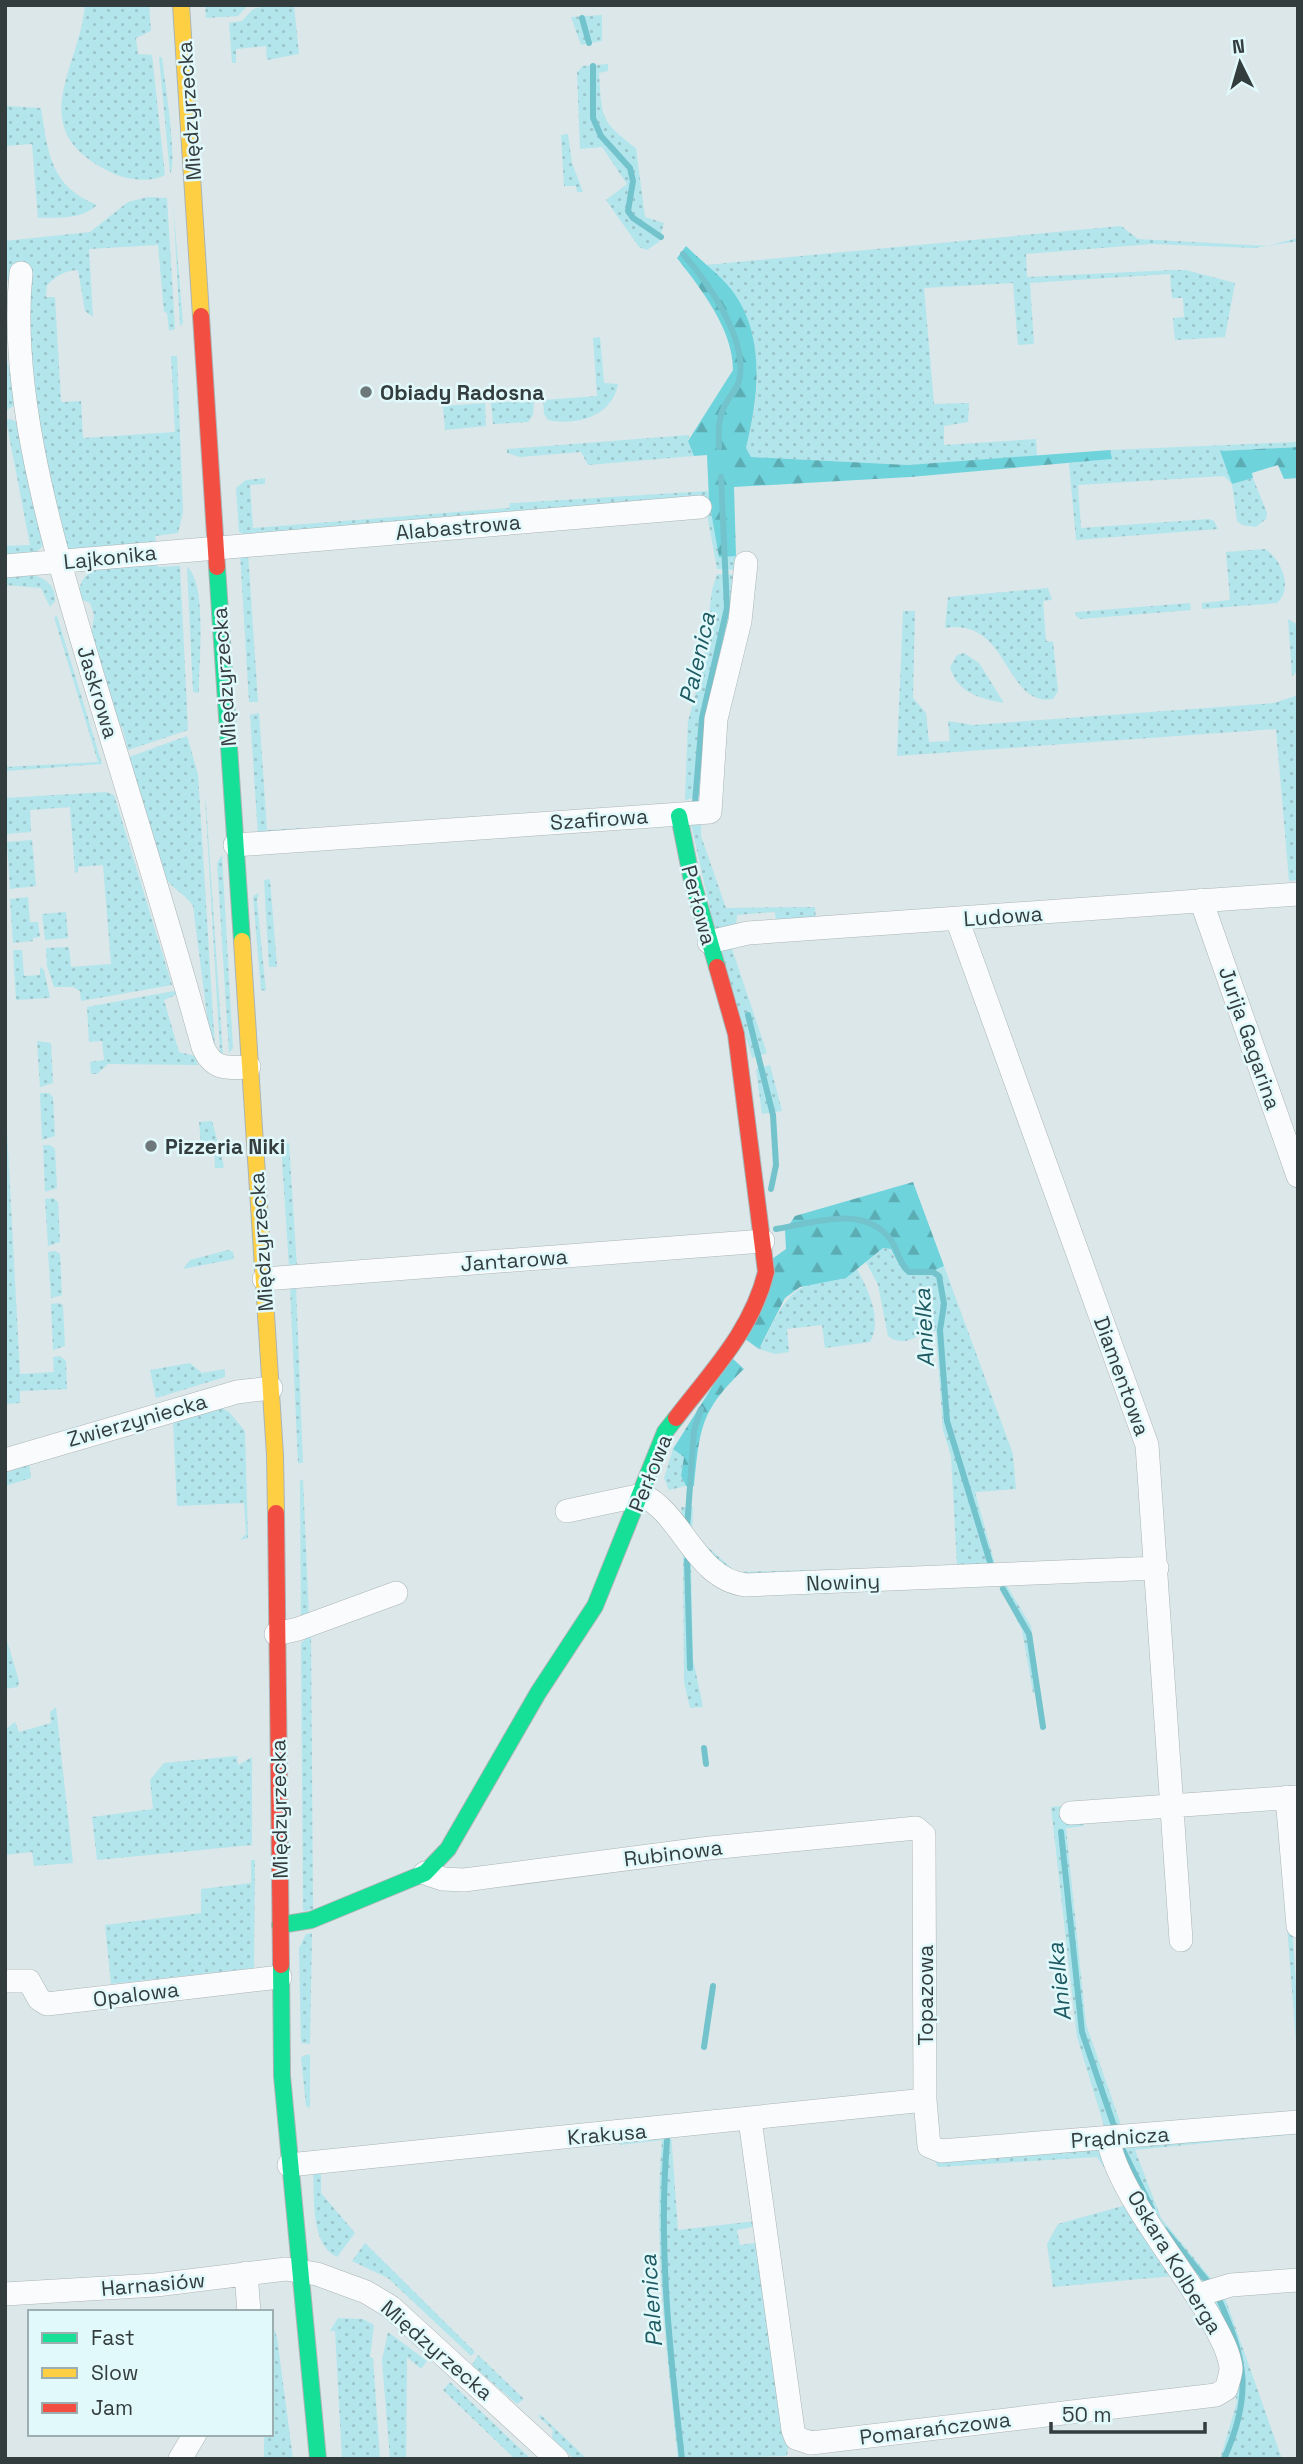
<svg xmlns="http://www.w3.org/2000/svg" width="1303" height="2464" font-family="'Space Grotesk',sans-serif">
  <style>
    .grass { fill: url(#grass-dots) }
    .forest { fill: url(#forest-firs) }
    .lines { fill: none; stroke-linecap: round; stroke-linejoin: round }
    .stream { stroke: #73c3cc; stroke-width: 6 }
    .street-casing { stroke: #abb4b5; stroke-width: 24 }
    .fast-casing { stroke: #abb4b5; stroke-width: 18 }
    .slow-casing { stroke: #abb4b5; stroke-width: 18 }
    .jam-casing { stroke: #abb4b5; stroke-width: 18 }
    .street { stroke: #fafbfc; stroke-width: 23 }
    .fast { stroke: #16e098; stroke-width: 16 }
    .slow { stroke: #ffcf43; stroke-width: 16 }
    .jam { stroke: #f24e42; stroke-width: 16 }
    .poi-dot { fill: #6e787a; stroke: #e2f9fc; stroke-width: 2.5 }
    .labels { text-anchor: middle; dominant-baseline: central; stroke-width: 5; stroke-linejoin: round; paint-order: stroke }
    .street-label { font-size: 21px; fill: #343d3e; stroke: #e2f9fc }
    .poi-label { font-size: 21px; font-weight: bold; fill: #343d3e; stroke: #e2f9fc; text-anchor: start }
    .water-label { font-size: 23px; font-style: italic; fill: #1e5a61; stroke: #e2f9fc }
  </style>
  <defs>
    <pattern id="grass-dots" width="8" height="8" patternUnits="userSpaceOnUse" patternTransform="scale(1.75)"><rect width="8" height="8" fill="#b3e5ec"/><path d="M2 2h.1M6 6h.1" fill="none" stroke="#9bc5cb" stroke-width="1.8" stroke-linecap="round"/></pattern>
    <pattern id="forest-firs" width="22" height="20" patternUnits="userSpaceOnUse" patternTransform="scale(1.75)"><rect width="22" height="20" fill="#6fd3dc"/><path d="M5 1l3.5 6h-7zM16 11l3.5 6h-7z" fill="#5cacb4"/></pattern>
  </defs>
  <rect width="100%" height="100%" fill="#dbe7e9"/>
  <path class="grass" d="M149,5L151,31L136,38L138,54L152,55L165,175C147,184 124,179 108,171C24,128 78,72 85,6Z
    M205,5H248L238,16L206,18Z
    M270,5H294L299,54L267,60L266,46L236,49V63H232L229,23L242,21L253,9Z
    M602,15V41L581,45L571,17Z
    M159,57H162C164,77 178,162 170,174Z
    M608,64V71L599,73C602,118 600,121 636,148L645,217L664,223L659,242L647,250L639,247L606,200L627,184L602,147L580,149L577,72L583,66Z
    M5,106L41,108C48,153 50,186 97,205C81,220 59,217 38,218L32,144L5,146Z
    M568,134L572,163L583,192H577L576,186H564L561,135Z
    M148,197L167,198L175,329L169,331L167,313L164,312L158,245L89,249L93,317L85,311L78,270C64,271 58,275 47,285L46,297H55L61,402L81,401L83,438L175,432L171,356H177L183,512L178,533L155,536L156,542L71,552L62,544L9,281L5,280V241L90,232L128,202Z
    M173,202L183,323L180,326Z
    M1121,226L1138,239L1267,246L1298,238V241L1254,248L1152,244L1026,254L1027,277L1172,270H1186L1235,283L1225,337L1175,340L1173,318L1184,317L1183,298H1172L1170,274L1030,283L1034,344L1018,345L1013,283L924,288L934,404L969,403L968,422L944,426V445L1036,439L1037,456L908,465L751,457L746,448C764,380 765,314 705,265Z
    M600,337L604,383L618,384C612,416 578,426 548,420L544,414L543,400L597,396L593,338Z
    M5,350L17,404L5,411Z
    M534,400L533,415L528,422L493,424L491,403Z
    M485,403L486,426L445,430L443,406Z
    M10,419L20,423L45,541C38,558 21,555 5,556V546L30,545L6,420Z
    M689,435L688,441L694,456L588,465L581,452L520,457L507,453V449Z
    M1298,442V447L1220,451L1232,484L1253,478L1267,513L1266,519L1256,527L1242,525L1237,521L1232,484L1224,476L1078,485L1081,528L1209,519L1214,521L1218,529L1076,540L1069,463L1111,459L1110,450Z
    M265,478V484L250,485L253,528L509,508L510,503H514L708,491L719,556H738L737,570L717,569L705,503L243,534L239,532L236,488L246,480Z
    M1265,549C1281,559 1294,588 1277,603L1202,609V603L1230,600L1226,552Z
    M240,553H248L258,702H249Z
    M156,562L158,567L180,566L188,730L128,750L122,727L116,725L91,638L94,615L90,603L80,599C74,559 129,564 156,562Z
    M187,567C208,583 198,666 199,693L193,692Z
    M717,574L737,575L703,796L685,800L688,721L703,667L712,590Z
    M32,575C46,578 56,586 55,601L50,607L41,588L5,585V577Z
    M1048,588L1052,600L1043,601L1046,641L1053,642L1058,691L1053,699C1004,708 1010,617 945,628L948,597Z
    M1190,603L1191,610L1080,619L1075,615L1076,612Z
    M903,611H915L913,698L926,713L929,742L950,741L948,721L973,725L1274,703L1298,695V880L1289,881L1276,729L897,756Z
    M57,616L102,764L5,771V767L98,762L54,617Z
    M1288,619L1298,625V671L1292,676Z
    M964,653L979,663L1004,703C981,699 957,693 950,667L957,655Z
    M259,713L267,830L302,828L299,830L258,835L250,715Z
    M187,736L198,774L215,1048L208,1023L193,906C185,893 171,889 164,875L129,762V757Z
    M106,792L114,795L172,985L81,1001L80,991L73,987H54L47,966L46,948L69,947L71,967L111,964L103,865L78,867V872L75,873L70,807L30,810L31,832L6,834L5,798Z
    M205,797L206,803L223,1055L220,1053Z
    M691,824L701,825V836L726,908L815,907L816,921L776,923L775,912L737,915L736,926L715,931Z
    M32,840L36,886L10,889L7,842Z
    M222,855L233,1048L229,1053L217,863Z
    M270,879L277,967H269L264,880Z
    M259,893L257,901L266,991L261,990L253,896Z
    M28,897L30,922H38L40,937L33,938V941L13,943L10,899Z
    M66,912L68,938L45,940L42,914Z
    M731,946L767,1053L752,1058L722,952Z
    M13,950H22L24,976L40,975V967L44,970L50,998L16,1000Z
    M174,991L178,994L164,1000L179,1052L195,1056L198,1065L108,1064L97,1074H91L90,1062L104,1060L102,1041L89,1042L87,1007Z
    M37,1041L51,1043L53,1083L40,1087Z
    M770,1065L782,1111L762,1114L756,1069Z
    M40,1093H49L53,1097L55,1136L42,1140Z
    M5,1094L20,1374L54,1372L53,1357L60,1356L66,1361L67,1389L20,1391V1403L5,1404Z
    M212,1121L224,1166L223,1168H215L214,1144H201L199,1122Z
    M289,1143L297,1268L289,1267L281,1144Z
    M43,1145H50L55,1149L57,1188L45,1192Z
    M53,1198L58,1202L60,1242L48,1246L45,1199Z
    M883,1248L890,1249C905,1280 914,1279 944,1266L1013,1454L1016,1489L975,1492L995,1564L957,1565L951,1456L943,1430L936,1331C918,1331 907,1350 888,1336L878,1285L866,1262Z
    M228,1250L233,1252L234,1259L183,1269L190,1260Z
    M55,1251L60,1254L62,1295L51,1298L48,1252Z
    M857,1269C868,1289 883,1321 870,1342L825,1348L822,1325L787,1329L789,1352L775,1354L759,1349C778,1318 782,1289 822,1280C837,1277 845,1278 857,1269Z
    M290,1286L296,1287L303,1463H298Z
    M59,1303L63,1305L65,1346L53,1350L51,1304Z
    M190,1363L202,1373L225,1369V1377L156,1398L150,1370Z
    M220,1407L229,1412L245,1431L248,1538L240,1540L246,1534L244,1503L177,1506L173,1421Z
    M673,1449L684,1457L681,1476L686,1486L669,1490L664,1478Z
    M29,1462L31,1478L5,1486V1474Z
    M303,1479L309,1618L301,1619L300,1481Z
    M681,1507H693L692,1533L736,1572L849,1569L840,1575L737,1577L722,1568L684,1530Z
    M683,1554L691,1561L693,1659L703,1707L690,1708L684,1682Z
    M999,1586H1007L1031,1626L1040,1693H1033L1022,1630Z
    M5,1634L19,1681L18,1687L5,1689Z
    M311,1634L313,1910L303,1911L301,1643Z
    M56,1707L73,1863L34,1866L32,1852L5,1855V1730L15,1722L19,1732L51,1723L50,1712Z
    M237,1756L238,1765L252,1757V1845L97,1860L92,1817L153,1809L150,1780L164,1763Z
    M1066,1806L1082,1817L1084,1826L1066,1828L1086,2024L1122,2128L1105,2129L1077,2037L1051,1807Z
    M1278,1810C1291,1896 1298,1980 1298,2067Z
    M251,1860H255L254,1968L111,1984L105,1925L201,1913V1889L251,1883Z
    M312,1933L310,2044L301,2043L299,1948L306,1934Z
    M310,2054V2108L306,2106L301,2057Z
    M1298,2128V2134L1135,2150L1161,2218L1213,2281L1203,2284L1173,2249L1117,2152L1132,2142Z
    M671,2133L678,2230L756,2221L752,2227L737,2230L740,2245L755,2243L763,2248L789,2438L787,2456L678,2459C667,2353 653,2247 662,2140L620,2145L622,2140Z
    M1096,2146L1120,2184L1112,2179L1097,2157L938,2167L936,2163L938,2160Z
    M321,2172V2193L355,2233L337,2257C310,2244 315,2199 313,2173Z
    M1126,2205L1173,2276L1053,2287L1047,2244L1058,2224Z
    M365,2243L475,2352L471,2356L388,2278L352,2261Z
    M1224,2295L1282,2459H1220L1237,2402L1212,2302Z
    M338,2318L363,2319L374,2325L370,2357L373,2358L380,2459H342L335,2331H330Z
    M271,2321L277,2337L293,2459H264V2434H271Z
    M388,2332L427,2361L421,2369L407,2357L406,2459H390L382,2360Z
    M478,2355L524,2399L517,2404L472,2365Z
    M450,2382L531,2459H515L443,2390Z
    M540,2414L587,2459H574L552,2438L553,2430L539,2417Z"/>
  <path class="forest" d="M686,246C697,257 710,267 722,279C767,324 760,392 746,448L751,457L908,465L1110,450L1112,459L910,477L734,487L736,556L719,557L709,500L707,455L694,456L688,441L733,370C733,329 701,289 677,258Z
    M1298,447V478L1284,479L1278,465L1252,473L1253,478L1232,484L1220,451Z
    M913,1182L944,1266C914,1279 905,1280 891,1249L883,1248L846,1278L800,1287L785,1298L759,1349L745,1339L772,1259L786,1249L785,1231L795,1216Z
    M731,1357L744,1369C700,1411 700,1428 694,1486H686L681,1476L684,1457L673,1449Z"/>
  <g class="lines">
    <path class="stream" d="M582,18L589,43
      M593,66V118L601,136L630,168L633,181L628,211L633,218L661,237
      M683,254C708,282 749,341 739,381C737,388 732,393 728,400C718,415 718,430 719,447
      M695,803L702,718L727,608L721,477
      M748,1015L773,1115L776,1165L771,1189
      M776,1229C813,1223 863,1204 890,1239C899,1250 898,1263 909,1272H933L939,1276L944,1304L940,1330L947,1421L990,1562
      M687,1528L694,1430L701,1409
      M687,1560L690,1668
      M1003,1589L1029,1634L1043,1727
      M704,1748L706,1764
      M1061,1832L1082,2032L1113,2123
      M704,2047L713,1986
      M667,2141C658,2248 670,2353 682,2459
      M1123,2150L1152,2209
      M1165,2230L1208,2282
      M1218,2297C1246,2360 1253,2394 1224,2459"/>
    <g class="street-casing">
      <path id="street" d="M21,273C8,400 57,555 93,677C130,800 169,923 203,1047C213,1070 226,1068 249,1067
        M5,566L700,507
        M235,845L710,812L716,719L740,621L746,563
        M1201,900L1298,1176
        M957,919L1147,1445L1181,1940
        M709,942L748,933L1298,894
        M264,1279L763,1241
        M5,1460L237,1392L271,1388
        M567,1511L642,1495C683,1514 695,1579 746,1585L1157,1568
        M276,1634L298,1629L396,1593
        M1287,1797L1298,1926
        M1071,1813L1298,1797
        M425,1873L443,1879L464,1880L710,1848L916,1828L924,1835V1842L925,2100L929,2146L941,2151L1298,2122
        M5,1981H29L39,1999L47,2004L280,1977
        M750,2120L793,2430L796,2438L811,2443L1216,2395L1226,2389C1228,2382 1231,2375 1231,2368C1229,2351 1219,2334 1211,2319C1183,2268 1117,2192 1108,2138
        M289,2165L925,2100
        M246,2273L249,2312
        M5,2294L156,2285L286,2269L317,2274L366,2292L391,2307L557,2459
        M1198,2295L1231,2285L1298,2280
        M180,2459L195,2434"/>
    </g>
    <g class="fast-casing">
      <path id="fast" d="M217,567L242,941
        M679,816L691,876L717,967
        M280,1925L311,1920L425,1873L448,1849L538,1693L595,1606L665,1432L676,1418
        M281,1965L282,2076L318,2459"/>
    </g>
    <g class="slow-casing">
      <path id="slow" d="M181,5L201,316
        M242,941L275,1455L276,1513"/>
    </g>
    <g class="jam-casing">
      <path id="jam" d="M201,316L217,567
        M676,1418C712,1371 752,1330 766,1272L736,1034L717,967
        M276,1513L281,1965"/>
    </g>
    <use href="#street" class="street"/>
    <use href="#fast" class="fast"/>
    <use href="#slow" class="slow"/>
    <use href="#jam" class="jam"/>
  </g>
  <g class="poi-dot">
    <circle cx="366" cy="392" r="7"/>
    <circle cx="151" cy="1146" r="7"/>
  </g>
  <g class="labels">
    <g class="street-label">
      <text transform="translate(189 111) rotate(-94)">Międzyrzecka</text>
      <text transform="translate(458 527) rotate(-5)">Alabastrowa</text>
      <text transform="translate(110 557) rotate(-6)">Lajkonika</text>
      <text transform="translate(224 677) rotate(-94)">Międzyrzecka</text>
      <text transform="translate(98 692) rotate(73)">Jaskrowa</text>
      <text transform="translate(599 819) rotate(-4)">Szafirowa</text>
      <text transform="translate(699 905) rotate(75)">Perłowa</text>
      <text transform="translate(1003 916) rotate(-4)">Ludowa</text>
      <text transform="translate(1250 1038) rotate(71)">Jurija Gagarina</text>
      <text transform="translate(261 1242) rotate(-94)">Międzyrzecka</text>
      <text transform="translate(514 1260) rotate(-4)">Jantarowa</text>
      <text transform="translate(1122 1376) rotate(70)">Diamentowa</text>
      <text transform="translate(137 1420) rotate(-16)">Zwierzyniecka</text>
      <text transform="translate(650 1473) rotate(-68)">Perłowa</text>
      <text transform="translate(843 1582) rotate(-2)">Nowiny</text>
      <text transform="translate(279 1809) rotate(-91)">Międzyrzecka</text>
      <text transform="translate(673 1853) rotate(-7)">Rubinowa</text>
      <text transform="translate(136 1994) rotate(-7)">Opalowa</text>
      <text transform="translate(925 1995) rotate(-90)">Topazowa</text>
      <text transform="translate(607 2134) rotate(-5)">Krakusa</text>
      <text transform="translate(1120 2137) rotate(-4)">Prądnicza</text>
      <text transform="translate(1175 2262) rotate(59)">Oskara Kolberga</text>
      <text transform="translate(153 2284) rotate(-5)">Harnasiów</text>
      <text transform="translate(437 2350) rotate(41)">Międzyrzecka</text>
      <text transform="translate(935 2428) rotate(-7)">Pomarańczowa</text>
    </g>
    <g class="poi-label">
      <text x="380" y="392">Obiady Radosna</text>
      <text x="165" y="1146">Pizzeria Niki</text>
    </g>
    <g class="water-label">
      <text transform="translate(697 658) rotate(-77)">Palenica</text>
      <text transform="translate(924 1328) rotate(-93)">Anielka</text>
      <text transform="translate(1059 1982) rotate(-96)">Anielka</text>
      <text transform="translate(651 2301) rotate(-94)">Palenica</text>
    </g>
  </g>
  <rect width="1303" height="2464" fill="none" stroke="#343d3e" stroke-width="14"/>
  <rect x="28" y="2310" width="245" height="126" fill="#e2f9fc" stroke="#9caeb0" stroke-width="2"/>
  <rect x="42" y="2333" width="35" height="10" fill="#16e098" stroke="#9caeb0" stroke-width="2"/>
  <text x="91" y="2345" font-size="21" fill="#343d3e">Fast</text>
  <rect x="42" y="2368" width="35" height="10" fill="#ffcf43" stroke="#9caeb0" stroke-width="2"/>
  <text x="91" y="2380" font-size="21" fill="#343d3e">Slow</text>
  <rect x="42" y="2403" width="35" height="10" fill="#f24e42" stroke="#9caeb0" stroke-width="2"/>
  <text x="91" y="2415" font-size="21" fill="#343d3e">Jam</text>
  <g transform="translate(1240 63) rotate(355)" stroke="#e2f9fc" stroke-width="5" paint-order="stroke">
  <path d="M0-5L12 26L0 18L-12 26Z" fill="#343d3e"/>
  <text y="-10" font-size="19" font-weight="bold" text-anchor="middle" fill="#343d3e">N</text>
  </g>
  <path d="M1051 2422v10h154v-10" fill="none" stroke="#343d3e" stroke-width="3.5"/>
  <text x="1062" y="2422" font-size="21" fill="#343d3e" stroke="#e2f9fc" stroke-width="5" paint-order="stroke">50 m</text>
</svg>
